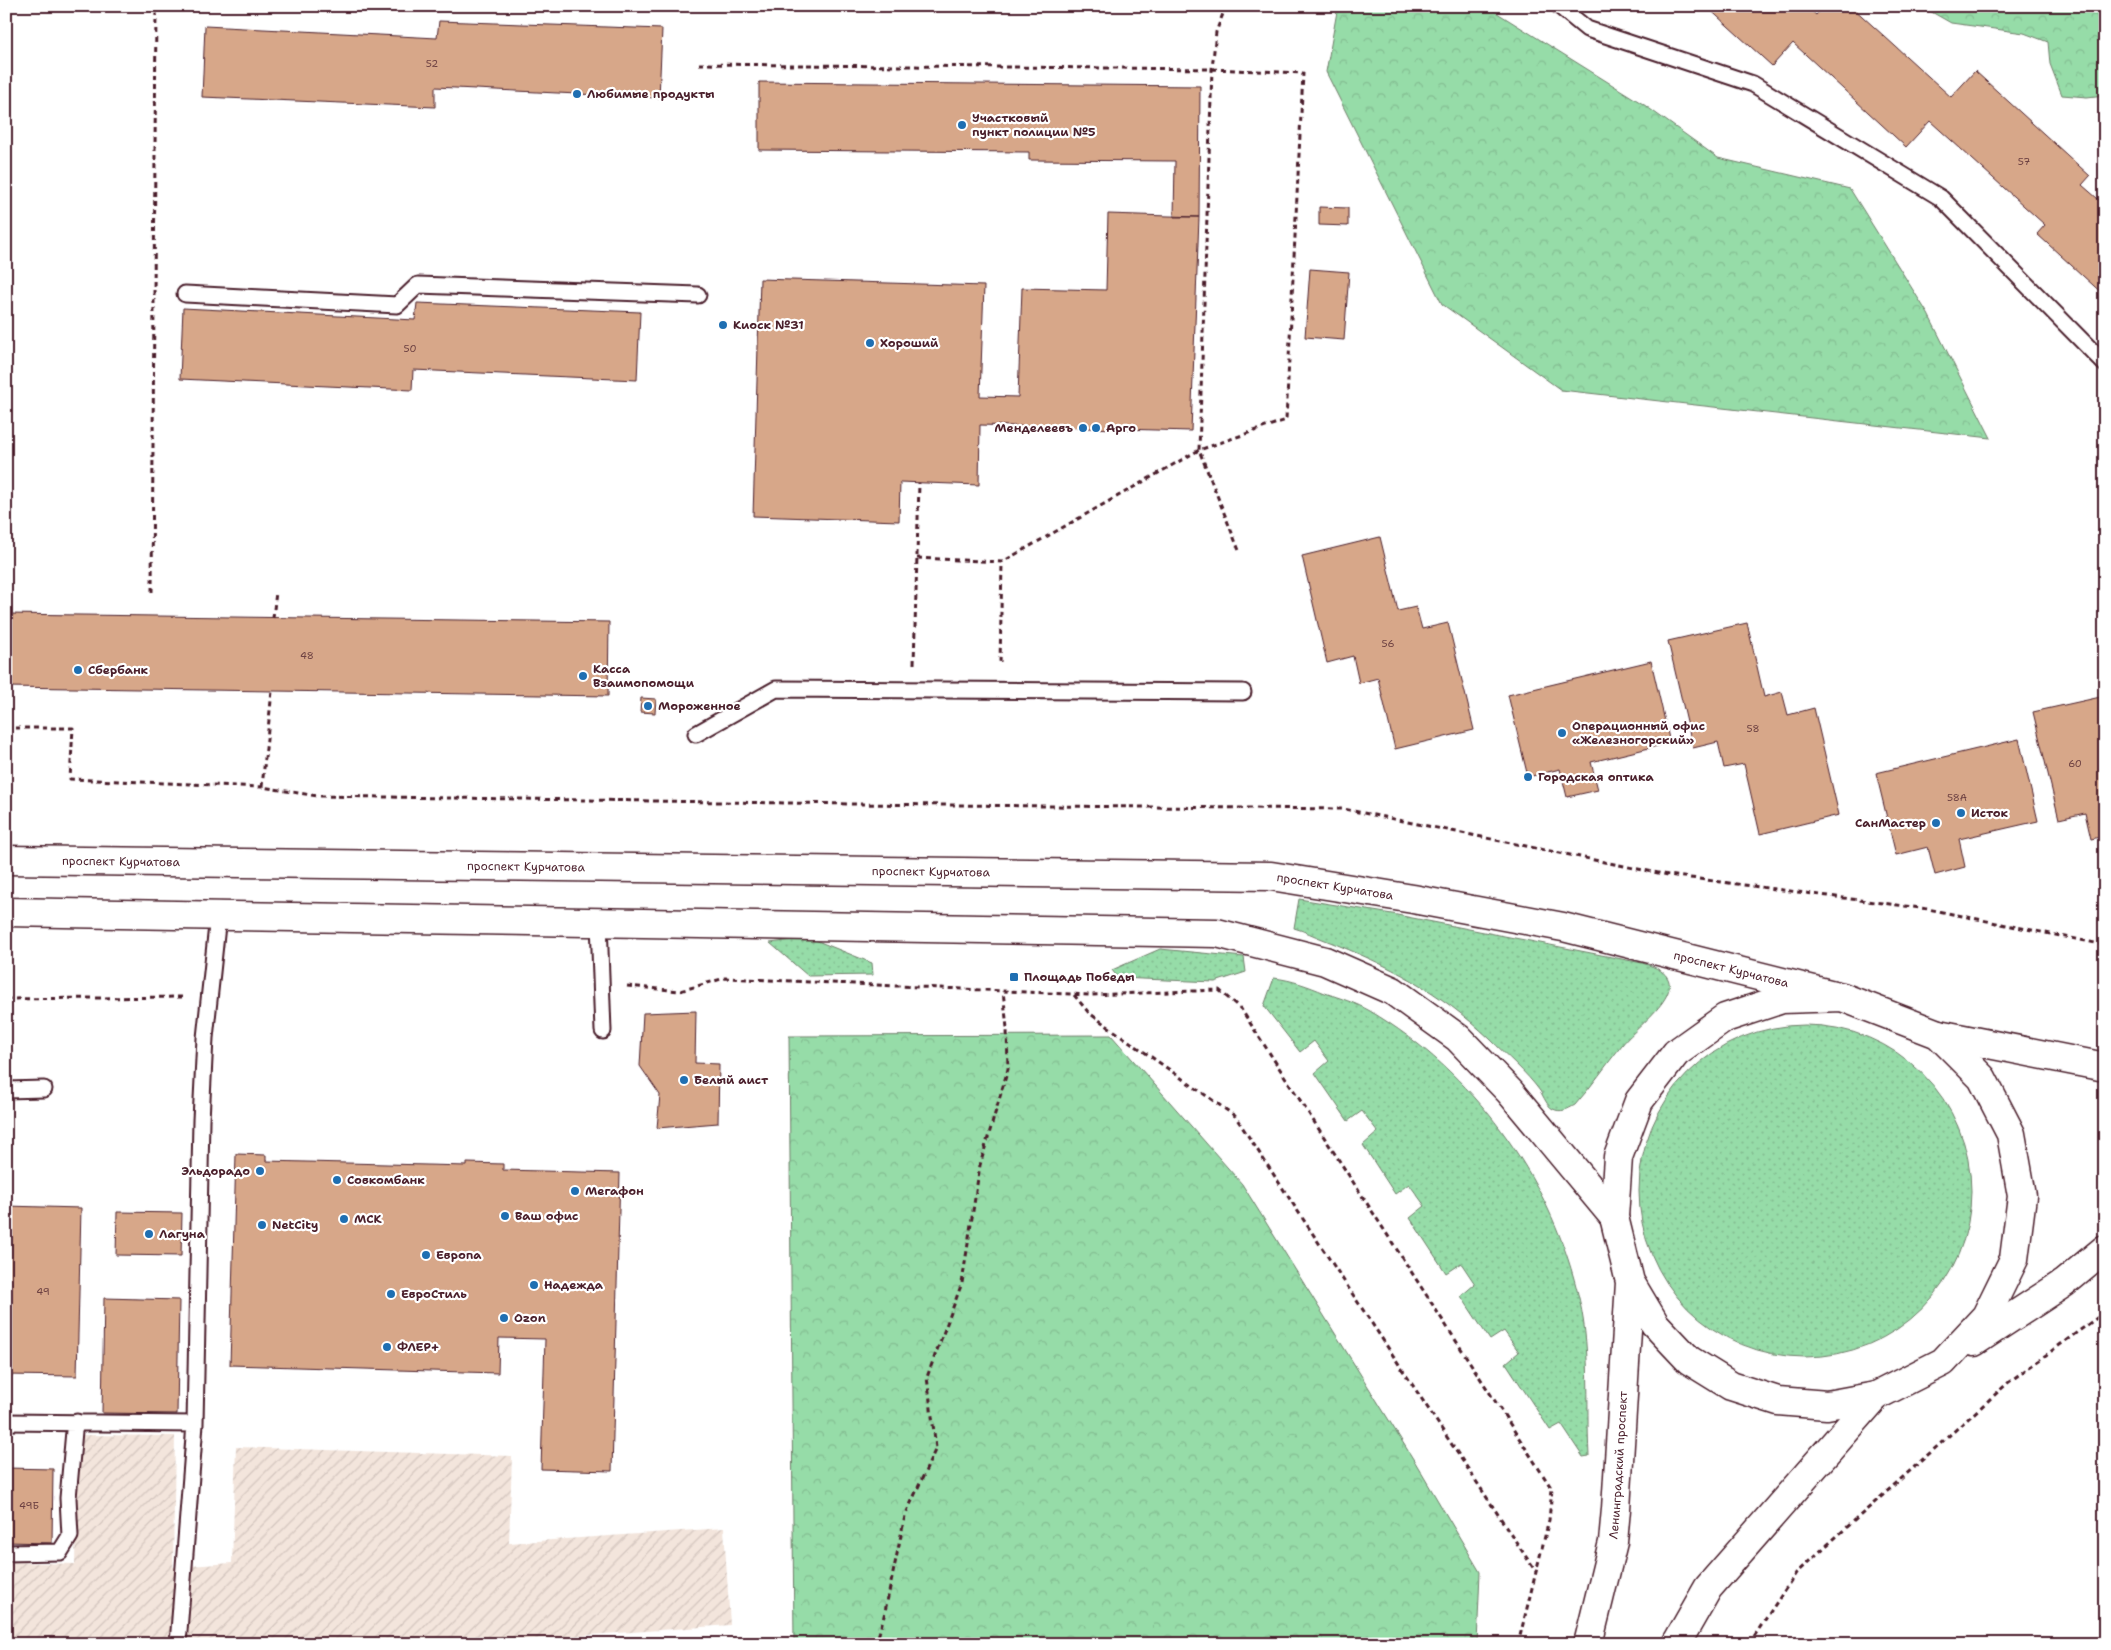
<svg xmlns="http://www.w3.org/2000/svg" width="2111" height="1650" font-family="'Shantell Sans',sans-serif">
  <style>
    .industrial { fill: url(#industrial-furrows) }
    .grass { fill: url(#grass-dots); stroke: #707e6a }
    .forest { fill: url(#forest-crowns); stroke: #707e6a }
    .building { fill: #d7a789; stroke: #4a1f2b }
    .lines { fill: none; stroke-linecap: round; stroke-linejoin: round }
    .lane-casing { stroke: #4a1f2b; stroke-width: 19 }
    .secondary-casing { stroke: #4a1f2b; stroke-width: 31 }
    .path { stroke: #4a1f2b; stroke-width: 3; stroke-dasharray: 5 4; stroke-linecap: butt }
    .lane { stroke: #fff; stroke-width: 15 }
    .secondary { stroke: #fff; stroke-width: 28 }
    .poi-dot { fill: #1f6fb2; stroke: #fff; stroke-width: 2 }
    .labels { text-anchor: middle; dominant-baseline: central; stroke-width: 4.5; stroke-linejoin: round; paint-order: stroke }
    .number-label { font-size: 10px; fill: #6d4142 }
    .poi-label { font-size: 12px; font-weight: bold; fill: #4a1f2b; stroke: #fff; text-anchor: start }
    .street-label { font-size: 12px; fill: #4a1f2b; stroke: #fff }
  </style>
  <defs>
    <pattern id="industrial-furrows" width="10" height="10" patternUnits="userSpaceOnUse" patternTransform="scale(1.25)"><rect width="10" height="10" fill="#f3e5dc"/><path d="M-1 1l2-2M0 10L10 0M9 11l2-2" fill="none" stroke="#d2c4bd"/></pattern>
    <pattern id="grass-dots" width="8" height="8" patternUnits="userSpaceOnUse" patternTransform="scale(1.25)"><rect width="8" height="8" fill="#96dca8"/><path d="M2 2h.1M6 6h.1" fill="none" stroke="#83bc91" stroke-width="1.8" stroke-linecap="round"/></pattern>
    <pattern id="forest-crowns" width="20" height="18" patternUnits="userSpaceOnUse" patternTransform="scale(1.25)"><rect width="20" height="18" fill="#96dca8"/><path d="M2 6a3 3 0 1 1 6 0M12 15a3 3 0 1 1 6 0" fill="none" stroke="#83bc91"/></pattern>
  </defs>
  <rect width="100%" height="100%" fill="#fff"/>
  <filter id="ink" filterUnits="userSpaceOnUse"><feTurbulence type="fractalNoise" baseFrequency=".02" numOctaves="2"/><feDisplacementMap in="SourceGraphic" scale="10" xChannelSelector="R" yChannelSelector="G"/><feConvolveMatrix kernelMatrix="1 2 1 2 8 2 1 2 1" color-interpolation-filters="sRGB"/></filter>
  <g filter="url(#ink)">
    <path class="industrial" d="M78,1435L175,1436L173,1567H175L232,1563L236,1447L512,1456L509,1543L724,1528L730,1625L462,1644H6V1562L75,1564Z"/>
    <path class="grass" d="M1299,899L1392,914L1642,963C1706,980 1640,1022 1622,1045C1606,1065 1592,1086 1575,1105C1568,1109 1561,1113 1553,1109C1547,1106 1544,1097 1540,1091C1526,1072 1507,1056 1490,1039C1438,990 1391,966 1325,940C1314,936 1305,931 1294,928Z
      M810,938L872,963L873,975L808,976L770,943Z
      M1160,949L1244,957L1246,972L1215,982L1118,978L1112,970Z
      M1274,978C1292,980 1308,986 1325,993C1340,998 1356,1003 1370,1011C1473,1072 1548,1175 1577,1290C1592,1345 1586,1400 1589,1456L1583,1457L1561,1424L1550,1430L1506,1363L1519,1352L1504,1331L1490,1340L1461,1296L1475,1284L1461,1263L1446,1273L1410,1218L1425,1206L1409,1184L1395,1194L1363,1145L1378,1132L1362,1111L1348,1121L1315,1073L1329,1061L1314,1041L1300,1052L1264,1006Z
      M1639 1191a166 166 0 1 1 332 0a166 166 0 1 1-332 0Z"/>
    <path class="forest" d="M1338,6H1486L1643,104L1718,158L1850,189L1928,314L1991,438L1561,390L1442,304L1326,72Z
      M1921,6H2105V95L2087,97L2062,95L2050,64L2048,42L2024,33L1951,23Z
      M1111,1035L1242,1184L1415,1462L1480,1572L1477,1644H794L789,1036Z"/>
    <path class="building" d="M1706,6H1806L1816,15L1824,6H1851L1951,97L1975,71L2090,176L2082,185L2105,205V296L2037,234L2045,225L1930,121L1906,147L1793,43L1772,66Z
      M439,21L662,29L659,98L435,87V107L202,97L205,26L437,38Z
      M759,82L1200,86L1199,217H1174L1175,161L1029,160V152L759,150Z
      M1319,207L1348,208V226L1319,225Z
      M1108,214L1199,217L1191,431L980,425L979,485L900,482L899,521L753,516L760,279L984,286L980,396L1018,397L1022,288L1106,290Z
      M1310,269L1349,272L1344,340L1305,337Z
      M417,303L640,312L637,380L413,370L412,390L180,379L183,308L415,320Z
      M1380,537L1398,611L1416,607L1422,629L1448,623L1474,730L1395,749L1378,678L1359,683L1353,656L1327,663L1302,556Z
      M6,614L609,622L608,696L6,687Z
      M1747,623L1764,697L1782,692L1788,715L1814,708L1839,815L1760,834L1744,764L1724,768L1718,742L1693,748L1668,641Z
      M1651,661L1670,743L1591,762L1598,790L1567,797L1560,769L1528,777L1508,695Z
      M2105,696V836L2091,839L2085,813L2059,819L2033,712Z
      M641,698L656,699L655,713L640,712Z
      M2019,739L2038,821L1959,839L1965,867L1935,875L1928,847L1896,855L1876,773Z
      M696,1011L695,1063L719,1064L718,1123L657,1128L660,1095L640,1066L643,1013Z
      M236,1154L266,1155V1161L467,1166V1163L503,1164V1170L620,1173L612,1471L541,1469L545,1339L499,1338L498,1373L230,1365Z
      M6,1206L81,1208L77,1376L6,1375Z
      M117,1212L182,1213L181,1256L116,1255Z
      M104,1298L179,1300L177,1414L102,1413Z
      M6,1468L53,1469L52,1543L6,1542Z"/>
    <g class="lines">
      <g class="lane-casing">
        <path id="lane" d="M1559,6L1587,29L1753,84L1941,198L2105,364
          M185,294L397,305L418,285L698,295
          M696,734L776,689L1243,692
          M599,922L603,1031
          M6,1090L44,1089
          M6,1422L195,1424
          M6,1553L60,1552L70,1536L68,1498L74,1431L77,1422
          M178,1644L195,1424L201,1120L205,1038L218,916"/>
      </g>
      <g class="secondary-casing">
        <g id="secondary">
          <path id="s1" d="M6,860L1271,876L1413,899L1563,927L1842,997"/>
          <path d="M6,912L1217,933L1325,961L1393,991L1458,1038L1510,1092L1614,1217"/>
          <path d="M1938,1034L2105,1067"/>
          <path d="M1974,1342L2064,1283L2105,1249"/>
          <path id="s2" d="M1588,1644L1613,1542L1616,1509L1630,1282L1614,1217L1618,1157L1639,1101L1676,1053L1725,1018L1782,999L1842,997L1938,1034L1982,1078L2011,1134L2022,1196L2014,1259L1986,1316L1943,1362L1876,1396L1827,1405L1778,1401L1731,1386L1689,1360L1655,1324L1630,1282"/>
          <path d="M1676,1644L1708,1588L1876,1396"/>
        </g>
      </g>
      <path class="path" d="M664,6L665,13
        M1226,6L1216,32L1212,69L1199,450L1240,553
        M699,64L1212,69L1303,73L1286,420L1199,450L1002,562
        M917,558L1002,562L1000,664
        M152,592L156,6
        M273,618L276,592
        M914,664L919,483
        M6,728H73L70,779L262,787L317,796L855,804L1344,809L1668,875L1928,909L2105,945
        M262,787L272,691
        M627,986L680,991L725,978L1091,995L1219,990L1241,1009L1552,1489L1549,1520L1518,1644
        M1074,995L1089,1013L1235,1116L1536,1572
        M6,999L183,997
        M876,1644L884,1616L905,1516L936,1448L927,1377L962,1283L980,1165L1008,1069L1007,1028L1003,991
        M1749,1644L1796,1573L2009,1382L2105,1312"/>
      <use href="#lane" class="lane"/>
      <use href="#secondary" class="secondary"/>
    </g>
  </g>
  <g class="poi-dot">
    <circle cx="577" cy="94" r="5"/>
    <circle cx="962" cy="125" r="5"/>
    <circle cx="723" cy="325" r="5"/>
    <circle cx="870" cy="343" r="5"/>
    <circle cx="1083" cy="428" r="5"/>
    <circle cx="1096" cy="428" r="5"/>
    <circle cx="78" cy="670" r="5"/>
    <circle cx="583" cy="676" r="5"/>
    <circle cx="648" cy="706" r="5"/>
    <circle cx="1562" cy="733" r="5"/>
    <circle cx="1528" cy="777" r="5"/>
    <circle cx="1961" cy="813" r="5"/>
    <circle cx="1936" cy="823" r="5"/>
    <rect x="1009" y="972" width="10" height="10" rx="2.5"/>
    <circle cx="684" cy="1080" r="5"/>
    <circle cx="260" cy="1171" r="5"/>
    <circle cx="337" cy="1180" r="5"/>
    <circle cx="575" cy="1191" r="5"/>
    <circle cx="505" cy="1216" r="5"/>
    <circle cx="344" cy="1219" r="5"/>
    <circle cx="262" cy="1225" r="5"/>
    <circle cx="149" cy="1234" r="5"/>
    <circle cx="426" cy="1255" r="5"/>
    <circle cx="534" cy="1285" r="5"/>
    <circle cx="391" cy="1294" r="5"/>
    <circle cx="504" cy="1318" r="5"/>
    <circle cx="387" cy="1347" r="5"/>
  </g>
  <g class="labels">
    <g class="number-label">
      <text x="432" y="63">52</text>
      <text x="2024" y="161">57</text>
      <text x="410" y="348">50</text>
      <text x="1388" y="643">56</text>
      <text x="307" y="655">48</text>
      <text x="1753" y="728">58</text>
      <text x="2075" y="763">60</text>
      <text x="1957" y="797">58А</text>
      <text x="43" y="1291">49</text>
      <text x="29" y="1505">49Б</text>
    </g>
    <g class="poi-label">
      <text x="587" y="94">Любимые продукты</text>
      <text x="972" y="118">Участковый<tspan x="972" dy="14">пункт полиции №5</tspan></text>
      <text x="733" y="325">Киоск №31</text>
      <text x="880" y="343">Хороший</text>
      <text x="1073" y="428" text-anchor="end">Менделеевъ</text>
      <text x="1106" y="428">Арго</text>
      <text x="593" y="669">Касса<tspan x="593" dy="14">Взаимопомощи</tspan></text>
      <text x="88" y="670">Сбербанк</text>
      <text x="658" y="706">Мороженное</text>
      <text x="1572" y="726">Операционный офис<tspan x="1572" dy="14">«Железногорский»</tspan></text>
      <text x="1538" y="777">Городская оптика</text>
      <text x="1971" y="813">Исток</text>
      <text x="1926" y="823" text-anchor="end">СанМастер</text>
      <text x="1024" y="977">Площадь Победы</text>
      <text x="694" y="1080">Белый аист</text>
      <text x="250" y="1171" text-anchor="end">Эльдорадо</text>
      <text x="347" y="1180">Совкомбанк</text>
      <text x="585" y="1191">Мегафон</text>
      <text x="515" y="1216">Ваш офис</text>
      <text x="354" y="1219">МСК</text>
      <text x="272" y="1225">NetCity</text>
      <text x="159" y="1234">Лагуна</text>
      <text x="436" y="1255">Европа</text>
      <text x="544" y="1285">Надежда</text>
      <text x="401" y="1294">ЕвроСтиль</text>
      <text x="514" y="1318">Ozon</text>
      <text x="397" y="1347">ФЛЕР+</text>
    </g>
    <g class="street-label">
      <text stroke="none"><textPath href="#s1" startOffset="115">проспект Курчатова</textPath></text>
      <text stroke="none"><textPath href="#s1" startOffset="520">проспект Курчатова</textPath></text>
      <text stroke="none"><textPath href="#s1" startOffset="925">проспект Курчатова</textPath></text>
      <text stroke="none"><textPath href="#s1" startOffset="1330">проспект Курчатова</textPath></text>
      <text stroke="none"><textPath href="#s1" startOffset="1735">проспект Курчатова</textPath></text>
      <text stroke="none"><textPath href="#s2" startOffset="182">Ленинградский проспект</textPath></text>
    </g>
  </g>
  <rect width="2111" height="1650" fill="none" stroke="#fff" stroke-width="25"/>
  <rect x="12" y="12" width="2086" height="1625" fill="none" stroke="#4a1f2b" stroke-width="2" filter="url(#ink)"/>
</svg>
